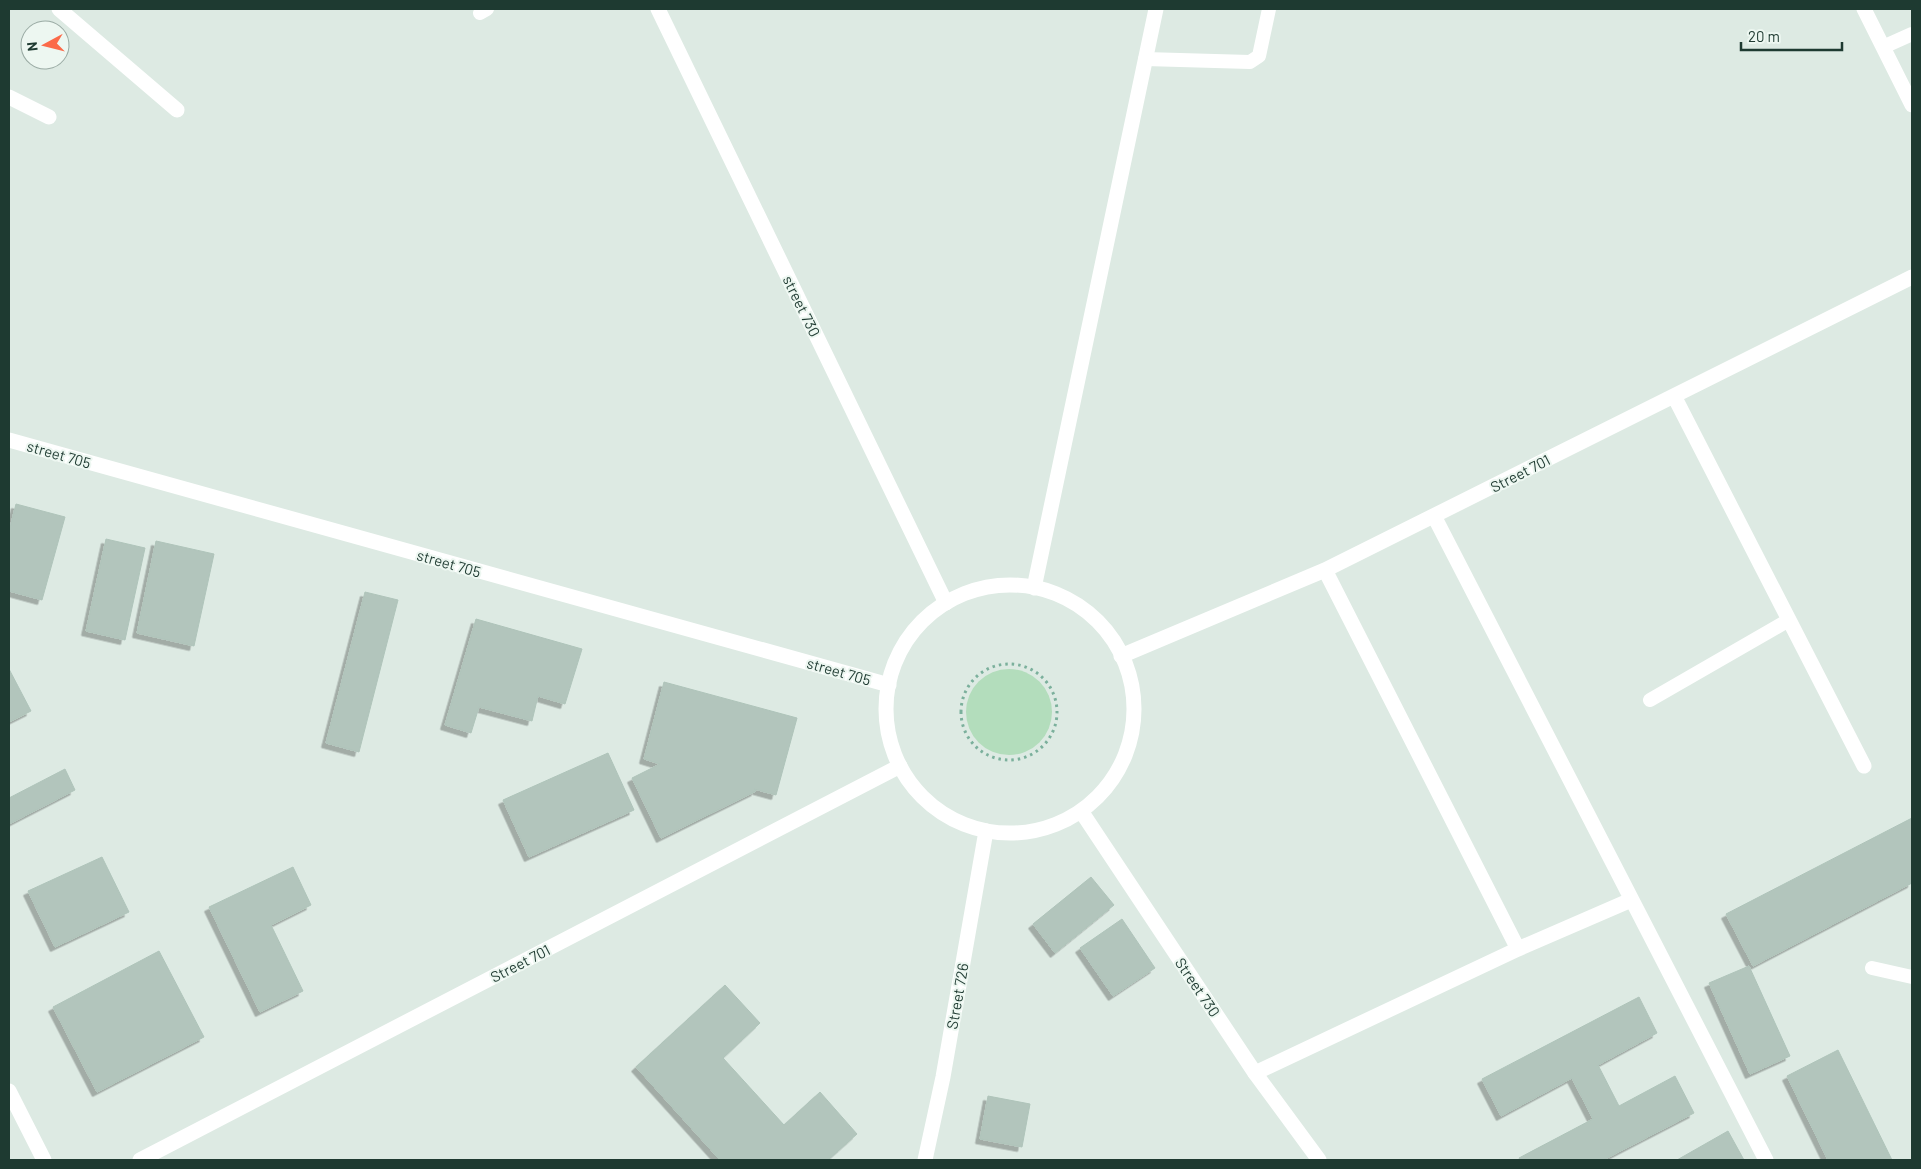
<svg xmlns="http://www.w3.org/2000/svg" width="1921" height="1169" font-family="Barlow,sans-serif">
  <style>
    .green { fill: #b3ddbc }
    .building { fill: #b2c5bc; stroke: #afc4ba; filter: url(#shadow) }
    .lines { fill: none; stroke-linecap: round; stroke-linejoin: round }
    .path { stroke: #7bb09c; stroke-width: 3; stroke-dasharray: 2.5 4; stroke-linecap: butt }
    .service { stroke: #fff; stroke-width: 14 }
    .minor { stroke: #fff; stroke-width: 15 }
    .tertiary { stroke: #fff; stroke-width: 15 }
    .labels { text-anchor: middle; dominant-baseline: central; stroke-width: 4; stroke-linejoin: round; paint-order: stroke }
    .street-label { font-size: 15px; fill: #1e3a31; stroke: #edf7f1 }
  </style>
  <defs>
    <filter id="shadow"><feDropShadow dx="-4.5" dy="4.5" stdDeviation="0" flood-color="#0004"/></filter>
  </defs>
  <rect width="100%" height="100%" fill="#ddeae3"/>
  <path class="green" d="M966 712a43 43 0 1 1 86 0a43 43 0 1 1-86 0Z"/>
  <path class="building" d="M16,504L65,517L42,600L9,591V532Z
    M106,539L145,548L125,640L86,631Z
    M156,541L214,554L194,646L137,633Z
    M365,592L398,600L359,752L326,743Z
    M476,619L582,649L565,704L538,696L532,721L479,707L471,733L445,725Z
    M9,669L31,711L9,722Z
    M664,682L797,718L776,795L754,789L756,791L661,838L632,778L660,764L644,759Z
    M608,753L634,810L529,857L503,800Z
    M65,769L75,790L9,824V798Z
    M1912,818V883L1753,966L1726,914Z
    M102,857L129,912L55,947L28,891Z
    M293,867L311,905L271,925L303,991L260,1012L209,907Z
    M1091,877L1114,905L1055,953L1033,924Z
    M1122,919L1155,968L1113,996L1080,948Z
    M159,951L204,1037L97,1092L53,1007Z
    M1749,966L1790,1056L1750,1074L1709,983Z
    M725,985L760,1023L723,1058L784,1125L820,1092L857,1134L828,1160H720L636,1067Z
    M1639,997L1657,1033L1598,1065L1619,1106L1675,1076L1694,1113L1603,1160H1520L1519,1158L1593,1119L1572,1078L1501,1116L1482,1079Z
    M1838,1050L1892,1160H1828L1787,1076Z
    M988,1096L1030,1104L1022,1147L980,1139Z
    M1728,1131L1744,1160H1677Z"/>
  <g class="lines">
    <path class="path" d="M961 712a48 48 0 1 1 96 0a48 48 0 1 1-96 0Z"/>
    <path class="service" d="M480,13L487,9
      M1883,47L1912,34
      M1145,59L1250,62L1259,56L1269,9
      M1650,700L1789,620
      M1872,968L1912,977"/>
    <path class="minor" d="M59,9L177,110
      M658,9L946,603
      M1864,9L1912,105
      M9,97L49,117
      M1674,396L1864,766
      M9,440L889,685
      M1434,516L1766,1160
      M1325,570L1518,949
      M1121,656L1325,570L1912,277
      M1255,1073L1518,949L1631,900
      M140,1160L900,766
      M925,1160L943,1077L986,831"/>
    <path class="tertiary" d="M886 709a124 124 0 1 1 248 0a124 124 0 1 1-248 0Z
      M1034,588L1156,9
      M1081,811L1255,1073L1319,1160
      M9,1091L44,1160"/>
  </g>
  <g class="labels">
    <g class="street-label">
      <text transform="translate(802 306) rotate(64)">street 730</text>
      <text transform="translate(59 454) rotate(16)">street 705</text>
      <text transform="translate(1520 473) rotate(-27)">Street 701</text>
      <text transform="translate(449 563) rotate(16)">street 705</text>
      <text transform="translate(839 671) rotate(16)">street 705</text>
      <text transform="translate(520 963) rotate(-27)">Street 701</text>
      <text transform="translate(1198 987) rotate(56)">Street 730</text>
      <text transform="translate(957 996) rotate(-80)">Street 726</text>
    </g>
  </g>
  <rect width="1921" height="1169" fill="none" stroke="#1e3a31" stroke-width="20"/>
  <g transform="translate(45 45) rotate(263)"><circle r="24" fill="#edf7f1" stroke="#9aaba4"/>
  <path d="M0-4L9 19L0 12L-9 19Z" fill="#fb6a49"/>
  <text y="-8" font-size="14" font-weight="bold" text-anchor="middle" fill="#1e3a31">N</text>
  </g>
  <path d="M1741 42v8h101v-8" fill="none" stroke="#1e3a31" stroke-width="2.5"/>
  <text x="1748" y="42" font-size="15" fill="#1e3a31" stroke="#edf7f1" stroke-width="4" paint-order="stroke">20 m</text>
</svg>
